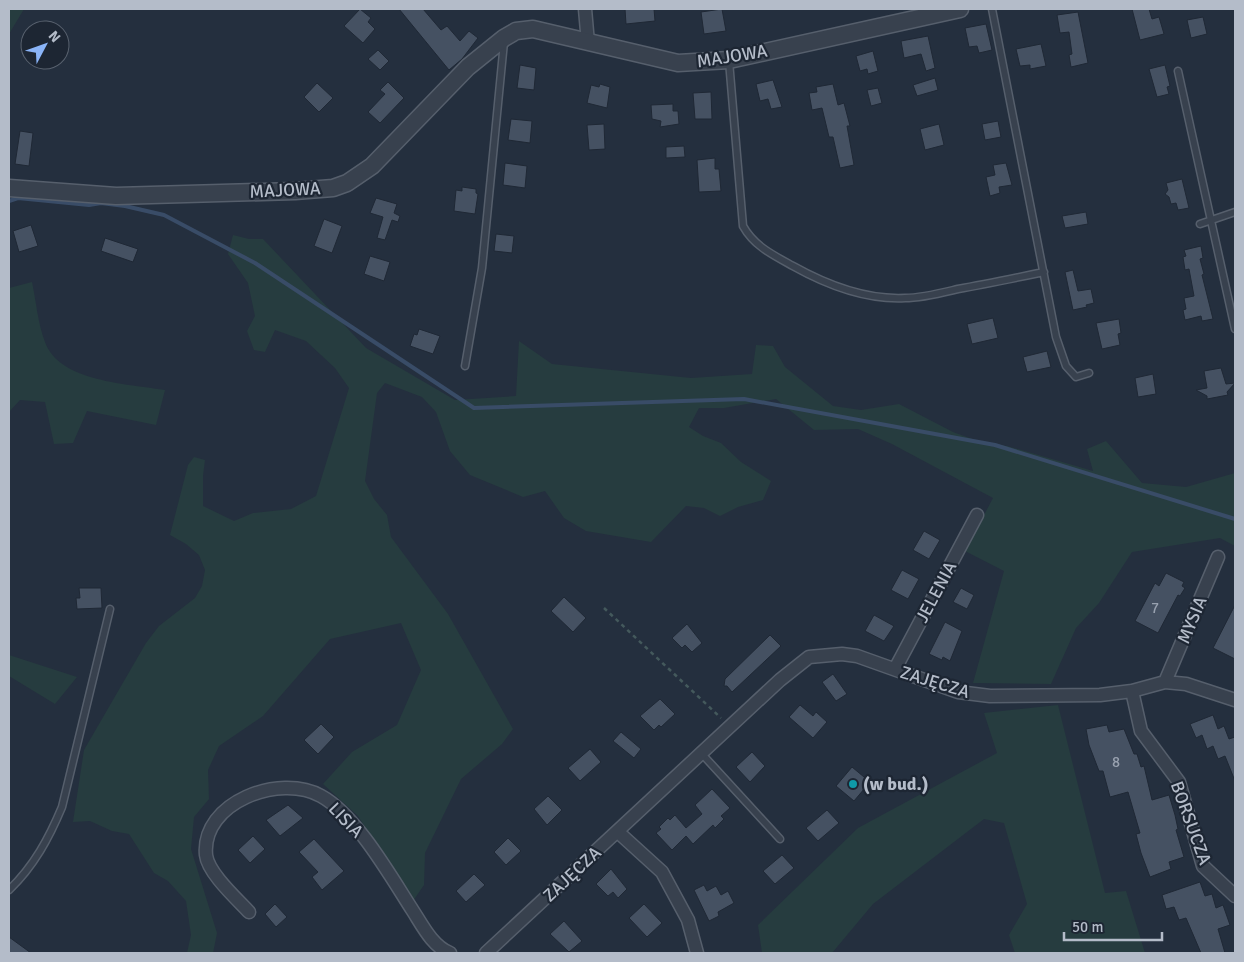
<svg xmlns="http://www.w3.org/2000/svg" width="1244" height="962" font-family="Signika,sans-serif">
  <style>
    .green { fill: #263c3f }
    .lines { fill: none; stroke-linecap: round; stroke-linejoin: round }
    .stream { stroke: #394c67; stroke-width: 4 }
    .building { fill: #455162; stroke: #1f2835 }
    .service-casing { stroke: #565f6c; stroke-width: 9 }
    .minor-casing { stroke: #565f6c; stroke-width: 15 }
    .tertiary-casing { stroke: #565f6c; stroke-width: 19 }
    .path { stroke: #44595c; stroke-width: 2.5; stroke-dasharray: 4 4; stroke-linecap: butt }
    .service { stroke: #38414e; stroke-width: 6 }
    .minor { stroke: #38414e; stroke-width: 12 }
    .tertiary { stroke: #38414e; stroke-width: 16 }
    .culture-dot { fill: #0f9aa8; stroke: #1d2633; stroke-width: 2 }
    .labels { text-anchor: middle; dominant-baseline: central; stroke-width: 4.5; stroke-linejoin: round; paint-order: stroke }
    .number-label { font-size: 15px; fill: #98a1af }
    .street-label { font-size: 18px; fill: #b4bcc9; stroke: #1d2633 }
    .poi-label { font-size: 18px; font-weight: bold; fill: #b4bcc9; stroke: #1d2633; text-anchor: start }
  </style>
  <rect width="100%" height="100%" fill="#242f3e"/>
  <path class="green" d="M9,9H24L9,34Z
    M233,235L249,239H263L366,348L455,400L516,396L519,341L552,364L691,378L752,374L756,345L773,346L785,367L833,406L861,410L899,404L953,432L986,444L1007,446L1093,471L1087,449L1106,441L1142,483L1186,487L1235,473V546L1220,538L1132,552L1099,603L1076,628L1051,684L973,683L1004,571L965,551L993,498L892,444L858,429L814,430L776,399L724,408H699L689,427L703,436L721,443L741,462L771,481L763,500L738,507L720,516L704,508L686,506L651,542L586,531L564,518L545,491L523,497L470,475L450,451L436,412L422,397L385,383L377,393L365,481L374,499L387,515L391,537L448,614L513,729L502,744L461,779L425,853L424,885L413,901L358,816L323,784L352,752L397,725L421,670L401,623L330,639L263,716L219,746L208,770L209,799L194,817L191,849L217,933L213,953H187L191,935L186,901L168,881L154,873L129,834L112,831L90,821L73,822L84,750L146,643L159,626L195,598L202,586L205,570L199,555L186,544L170,535L188,465L194,457L205,460L203,476V506L234,521L253,513L291,509L316,496L349,388L335,368L306,341L275,330L265,352L254,350L247,331L255,316L248,283L228,254Z
    M32,282C36,301 38,324 45,342C59,382 129,384 165,390L156,425L87,411L73,443L54,444L45,402L20,400L9,412V288Z
    M9,655L77,677L55,704L9,676Z
    M1058,705L1105,893L1126,891L1145,953H1015L1009,935L1027,904L1004,823L984,819L873,904L832,953H762L758,925L858,828L997,753L984,713Z"/>
  <g class="lines">
    <path class="stream" d="M9,201L18,198L89,205L101,203L125,206L164,215L255,263L474,408L744,399L995,445L1235,519"/>
  </g>
  <path class="building" d="M360,9L371,18L368,22L375,29L363,43L344,26Z
    M399,9H423L441,30L447,26L460,41L469,31L478,38L462,59L449,70Z
    M625,9H654L655,21L626,24Z
    M722,9L726,31L704,34L701,12Z
    M1132,9H1149L1152,19L1159,17L1164,34L1140,40Z
    M1078,12L1088,63L1071,67L1069,55L1072,54L1069,32L1060,33L1057,15Z
    M1203,17L1207,34L1191,38L1187,20Z
    M986,24L992,50L979,53L977,46L969,47L965,28Z
    M928,36L935,68L926,71L921,54L904,58L901,41Z
    M1041,44L1046,66L1030,69V65L1020,66L1016,49Z
    M378,50L389,61L380,70L368,59Z
    M873,51L878,71L868,74L867,69L860,71L856,56Z
    M520,65L536,68L534,90L517,88Z
    M1165,65L1170,86L1167,87L1169,94L1157,97L1149,69Z
    M935,78L938,90L917,96L913,85Z
    M773,80L782,107L771,109L768,99L760,101L756,84Z
    M388,82L404,98L380,123L368,112L385,94L380,90Z
    M317,83L333,98L319,112L304,97Z
    M600,84L610,87L607,108L587,103L591,85L599,87Z
    M833,84L838,105L844,103L850,126H847L854,165L840,168L833,137H829L822,108L812,110L809,93L817,92L816,87Z
    M878,88L882,103L871,106L867,90Z
    M711,92L712,119H695L693,93Z
    M673,104V111H678L679,124L660,127L661,121L652,119L651,105Z
    M511,119L532,121L530,143L508,140Z
    M998,121L1001,137L985,140L982,124Z
    M604,124L605,149L589,150L587,125Z
    M939,124L944,145L925,150L920,129Z
    M20,131L33,133L29,166L15,164Z
    M684,146L685,157L666,158V147Z
    M715,158V169H719L721,191L699,192L697,160Z
    M505,163L527,166L525,188L503,185Z
    M1006,163L1012,185L999,187L1000,193L990,196L986,177L995,175L993,165Z
    M1182,179L1189,208L1178,210L1176,203L1171,204L1169,197L1165,194L1168,190L1166,183Z
    M462,187L476,189V193L478,194L475,214L454,211L456,190L462,191Z
    M376,198L397,204L394,213L400,216L398,222L392,220L385,240L377,238L383,217L370,213Z
    M1086,212L1088,224L1065,228L1062,216Z
    M324,219L342,226L332,253L314,246Z
    M31,225L38,246L19,252L13,231Z
    M496,234L514,236L512,253L494,251Z
    M105,238L138,249L133,262L101,251Z
    M1201,246L1203,258L1200,259L1204,274L1202,275L1213,319L1202,321L1201,316L1185,320L1183,310L1186,309L1184,298L1194,296L1189,269L1185,270L1183,257L1186,256L1184,250Z
    M370,256L390,262L384,281L364,274Z
    M1073,270L1078,291L1091,289L1094,303L1086,305L1087,307L1073,310L1065,272Z
    M993,318L998,338L972,344L967,324Z
    M1119,319L1121,333L1118,334L1120,345L1102,349L1096,323Z
    M419,329L440,336L433,354L410,346L414,334L417,335Z
    M1047,351L1051,367L1027,372L1023,357Z
    M1221,368L1226,384L1235,383L1227,392L1228,395L1207,399V396L1196,390L1207,388L1204,371Z
    M1153,374L1156,394L1138,397L1135,378Z
    M924,531L940,540L929,559L913,550Z
    M902,570L919,579L908,599L891,590Z
    M1166,573L1184,582L1182,586L1185,588L1180,596L1178,595L1158,633L1135,621L1155,583L1159,586Z
    M79,588H101L102,608L77,609L76,598H80Z
    M961,588L974,595L967,609L953,602Z
    M564,597L586,618L573,632L551,611Z
    M1235,605V659L1213,648Z
    M874,615L894,626L884,641L865,631Z
    M945,622L962,631L950,661L943,657L942,660L929,654Z
    M687,624L702,643L692,652L685,645L682,648L672,638Z
    M770,635L781,646L732,692L727,686H724L725,679Z
    M833,674L847,694L836,701L822,682Z
    M660,699L675,714L661,727L659,725L654,730L640,716Z
    M800,705L813,716L816,712L827,722L813,738L789,717Z
    M1213,715L1218,729L1224,726L1229,739L1235,737V781L1225,756L1218,759L1213,746L1207,749L1202,735L1196,738L1190,724Z
    M321,724L334,737L318,754L304,740Z
    M1107,725L1109,732L1124,729L1134,754H1137L1141,767L1144,766L1152,800L1169,795L1175,815L1178,829L1176,830L1184,857L1169,862L1171,869L1150,877L1141,853L1136,834L1140,833L1128,792L1110,797L1103,771H1099L1089,745L1086,729Z
    M621,732L641,749L634,758L613,741Z
    M590,749L601,762L580,781L568,768Z
    M752,752L765,766L750,782L736,767Z
    M852,767L870,782L854,801L836,786Z
    M712,789L730,808L721,816L724,819L715,828L713,825L693,844L686,836L672,850L656,833L661,829L659,827L668,818L670,820L675,815L686,828L702,814L695,805Z
    M548,796L562,810L547,825L534,809Z
    M288,805L303,818L280,836L266,820Z
    M827,810L839,823L818,841L806,828Z
    M253,836L265,849L250,863L238,850Z
    M508,838L521,851L506,865L494,852Z
    M314,839L344,871L322,890L312,877L318,872L299,852Z
    M782,855L794,868L775,884L763,871Z
    M611,869L627,889L618,898L613,892L608,896L596,884Z
    M474,874L485,885L466,902L456,891Z
    M1200,882L1205,896L1212,894L1216,908L1223,905L1230,925L1218,929L1225,953H1201L1186,918L1179,920L1174,907L1166,909L1162,895Z
    M704,885L707,891L716,886L721,895L728,891L734,903L718,912L719,916L709,921L694,890Z
    M275,904L287,917L276,927L265,914Z
    M644,904L662,923L647,937L629,918Z
    M564,921L582,941L569,952L550,934Z
    M9,937L31,953H9Z"/>
  <g class="lines">
    <g class="service-casing">
      <path id="service" d="M992,9L1056,337L1066,366L1076,377L1089,373
        M729,61L743,226C754,246 773,255 793,266C827,285 865,300 905,298C922,298 941,293 958,289C986,284 1015,278 1044,272
        M1178,71L1235,329
        M1200,224L1235,212
        M465,366L482,268L504,42
        M702,754L780,839
        M9,890C34,866 49,838 62,807L110,609"/>
    </g>
    <g class="minor-casing">
      <path id="minor" d="M585,9L588,43
        M895,669L977,515
        M1165,682L1218,557
        M1132,691L1141,731L1179,782L1203,866L1235,896
        M618,832L662,872L688,920L697,953
        M249,912C237,899 208,873 206,855C201,802 280,773 321,796C356,815 391,877 413,911C422,925 433,947 450,953
        M486,953L780,680L809,657L842,654L857,656L958,692L990,696L1100,695L1132,691L1165,682L1186,684L1235,700"/>
    </g>
    <g class="tertiary-casing">
      <path id="tertiary" d="M9,188L116,196L295,191L333,188L347,183L372,166L468,67L504,38L516,31L533,29L678,63L729,60L960,9"/>
    </g>
    <path class="path" d="M604,608L721,718"/>
    <use href="#service" class="service"/>
    <use href="#minor" class="minor"/>
    <use href="#tertiary" class="tertiary"/>
  </g>
  <circle class="culture-dot" cx="853" cy="784" r="5"/>
  <g class="labels">
    <g class="number-label">
      <text x="1155" y="608">7</text>
      <text x="1116" y="762">8</text>
    </g>
    <g class="street-label">
      <text transform="translate(732 56) rotate(-9)">MAJOWA</text>
      <text transform="translate(285 190) rotate(-3)">MAJOWA</text>
      <text transform="translate(936 592) rotate(-62)">JELENIA</text>
      <text transform="translate(1192 620) rotate(-67)">MYSIA</text>
      <text transform="translate(935 682) rotate(17)">ZAJĘCZA</text>
      <text transform="translate(346 820) rotate(46)">LISIA</text>
      <text transform="translate(1191 823) rotate(70)">BORSUCZA</text>
      <text transform="translate(572 874) rotate(-43)">ZAJĘCZA</text>
    </g>
    <g class="poi-label">
      <text x="863" y="784">(w bud.)</text>
    </g>
  </g>
  <rect width="1244" height="962" fill="none" stroke="#b4bcc9" stroke-width="20"/>
  <g transform="translate(45 45) rotate(49)"><circle r="24" fill="#1d2633" stroke="#59626f"/>
  <path d="M0-4L9 19L0 12L-9 19Z" fill="#8ab4f8"/>
  <text y="-8" font-size="14" font-weight="bold" text-anchor="middle" fill="#b4bcc9">N</text>
  </g>
  <path d="M1064 932v8h98v-8" fill="none" stroke="#b4bcc9" stroke-width="2.5"/>
  <text x="1072" y="932" font-size="15" fill="#b4bcc9" stroke="#1d2633" stroke-width="4" paint-order="stroke">50 m</text>
</svg>
